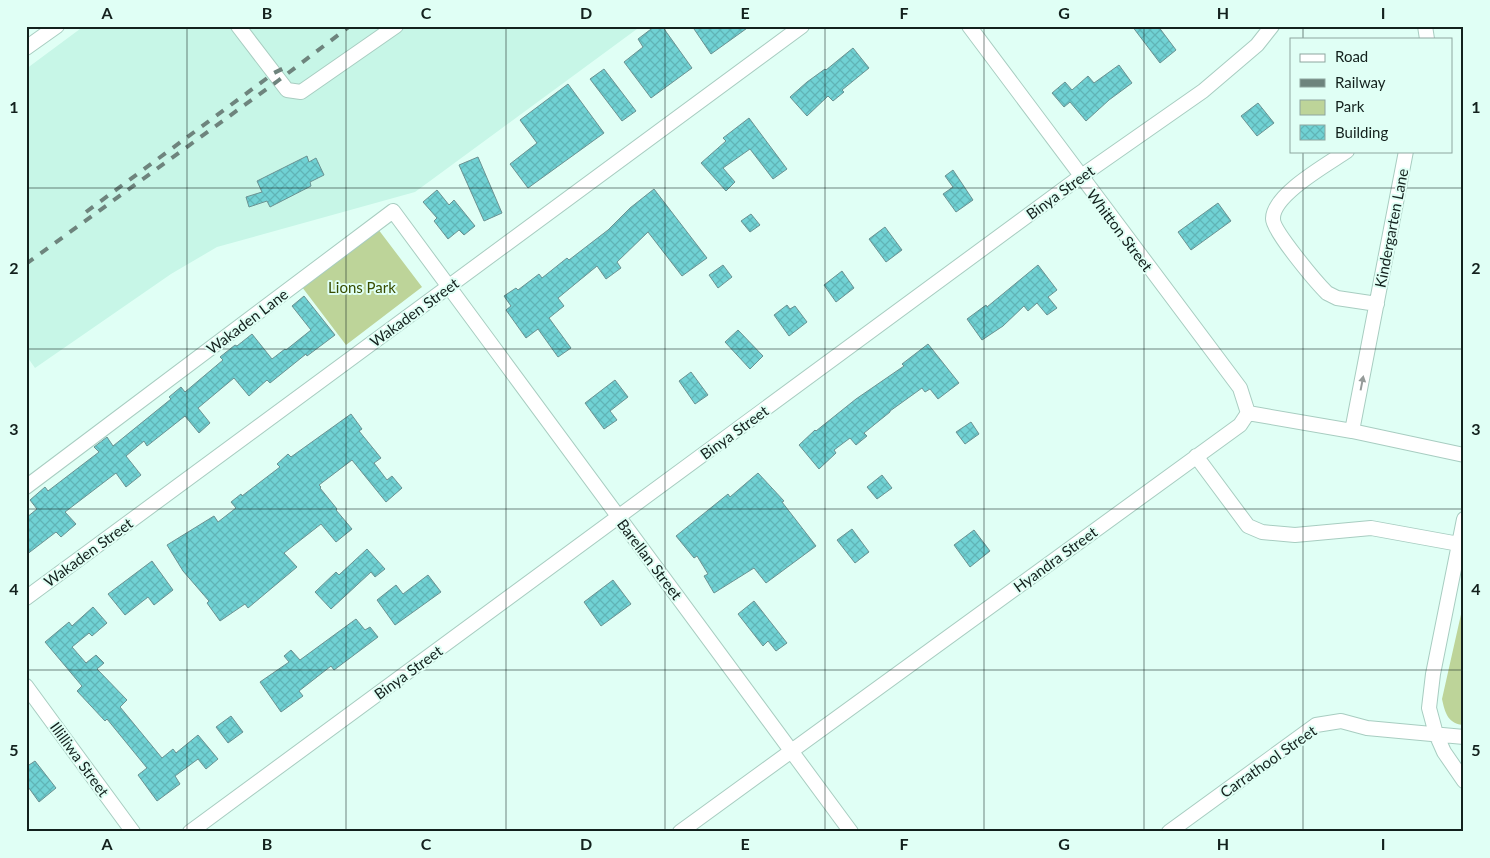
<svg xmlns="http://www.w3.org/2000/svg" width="1490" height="858" font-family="Lato,sans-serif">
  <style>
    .built { fill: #c7f6e7 }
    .green { fill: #bdd499 }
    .building { fill: url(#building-cross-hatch); stroke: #6b9292 }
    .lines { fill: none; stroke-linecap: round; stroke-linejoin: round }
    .minor-casing { stroke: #a8cdc1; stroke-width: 16 }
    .minor { stroke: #fff; stroke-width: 14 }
    .rail { stroke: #6e847d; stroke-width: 4; stroke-dasharray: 9 9; stroke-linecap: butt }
    .oneway { fill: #959b99 }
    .grid { fill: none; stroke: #13211d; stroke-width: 1; stroke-opacity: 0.55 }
    .labels { text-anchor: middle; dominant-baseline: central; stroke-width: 4; stroke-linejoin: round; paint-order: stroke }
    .street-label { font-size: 15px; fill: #13211d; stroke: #e0fff5 }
    .park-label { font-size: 15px; fill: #384c00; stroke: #e0fff5 }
    .neatline { fill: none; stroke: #13211d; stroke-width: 2 }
    .grid-label { font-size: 16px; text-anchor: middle; font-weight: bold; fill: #13211d }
  </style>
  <defs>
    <pattern id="building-cross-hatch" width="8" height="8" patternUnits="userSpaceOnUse" patternTransform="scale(1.25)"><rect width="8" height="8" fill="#70d2d4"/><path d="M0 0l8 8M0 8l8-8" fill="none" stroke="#60b4b6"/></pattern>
  </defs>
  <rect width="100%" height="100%" fill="#e0fff5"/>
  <path class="built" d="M84,26H641L415,192L217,247L171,274L35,368L28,358L26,359V69Z"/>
  <path class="green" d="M378,229L422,287L346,345L302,287Z
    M1464,601V725C1448,724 1445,713 1442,699Z"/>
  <path class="building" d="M655,26H662L692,68L651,98L624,62L643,47L638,39Z
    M692,26H750L711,54Z
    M1132,26H1158L1176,50L1160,63Z
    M853,48L869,68L842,90L844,92L833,101L828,96L807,116L790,97L807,82L825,69L826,70Z
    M1119,65L1132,83L1109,100L1086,121L1070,102L1064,107L1052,93L1065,82L1072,90L1088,76L1094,83Z
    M604,69L636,111L622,121L590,79Z
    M568,84L604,133L528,188L510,164L537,143L520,120Z
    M1258,103L1274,123L1257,136L1241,116Z
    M749,118L787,169L773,179L750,149L723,168L735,182L726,191L701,163L726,141L723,138Z
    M307,156L309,162L316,158L324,175L310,182L311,186L270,207L267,201L249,207L246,197L262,192L257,181Z
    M478,157L502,213L484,221L459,165Z
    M953,170L973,200L956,212L943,194L953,187L945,176Z
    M654,189L707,258L682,276L648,232L617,262L621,268L606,279L597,266L558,298L564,306L549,318L571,348L558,357L538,329L526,338L506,310L511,306L504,296L516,288L518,290L539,274L542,278L567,258L569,260L608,230L630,208Z
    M437,190L449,205L454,200L475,226L464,235L459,230L448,239L434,221L437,218L423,202Z
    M1218,203L1231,221L1191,250L1178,232Z
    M751,214L760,225L750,232L741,221Z
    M885,227L902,250L886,262L869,239Z
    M723,265L732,277L718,288L709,275Z
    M1038,265L1057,290L1048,297L1057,308L1047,315L1037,303L1028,311L1024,306L1003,326L982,340L967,319L986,305L987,307Z
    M842,271L854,288L836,302L824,285Z
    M304,296L335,335L307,356L306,354L270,383L267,380L249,396L234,378L198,408L210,423L199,433L185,416L147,446L144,441L126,456L141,475L126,487L116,473L65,512L76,524L61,537L56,532L26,555V518L37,509L30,500L45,487L48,491L99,452L94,447L107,437L113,446L171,399L169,397L181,387L185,392L223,360L220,357L235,345L237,346L252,334L272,359L285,349L286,350L311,330L292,306Z
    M787,305L790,309L795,306L807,322L789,336L774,315Z
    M738,330L763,356L750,369L725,342Z
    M928,344L959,383L938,399L930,389L925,392L922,388L890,411V412L864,433L867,436L856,445L850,438L834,450L836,453L819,469L799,445L815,430L816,431L856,399L904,366L902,364Z
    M691,372L708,395L695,404L679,381Z
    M615,380L628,397L610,411L617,420L604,429L585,403Z
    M351,414L362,429L359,431L381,458L374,463L387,480L392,476L402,488L386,502L352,460L319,485L321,487L320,488L337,509L336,510L352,529L336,542L321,524L284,553L297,567L248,608L245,604L220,621L207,603L209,601L183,571L167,545L214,516L218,522L236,508L231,502L241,494L242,496L280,467L277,464L288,454L291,457Z
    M971,422L979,434L965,444L956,432Z
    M758,473L784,501L782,502L816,546L766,583L754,568L714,593L704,576L708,574L697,556L694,558L676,536L728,494L730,497Z
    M882,475L892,488L877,499L867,487Z
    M852,529L869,552L855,563L837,540Z
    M974,530L990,551L970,567L954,545Z
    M367,549L385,569L375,577L371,572L331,609L315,592L336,572L339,575Z
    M152,561L173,590L154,605L148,597L125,615L108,594Z
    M428,575L441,592L395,625L377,600L396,585L403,594Z
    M613,580L631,604L601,626L584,602Z
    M754,601L787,643L776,651L768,641L763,646L738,614Z
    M93,607L107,623L92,636L89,633L72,647L86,663L96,655L104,663L97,669L127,700L120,707L162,758L173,749L176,753L198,735L218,759L206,769L198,759L175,776L180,784L157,801L138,775L147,768L107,719L105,721L77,691L82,686L45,642L69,622L72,626Z
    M356,619L365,630L370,627L378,637L334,670L331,666L299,691L303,696L281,712L260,682L289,662L284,656L291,650L300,660Z
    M231,716L243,732L228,743L216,727Z
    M35,761L56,788L39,802L26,784V767Z"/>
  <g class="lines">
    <g class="minor-casing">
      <path id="minor" d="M238,26L287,90L301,92L396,26
        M969,26L1240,388L1248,413
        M1425,26L1427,39
        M26,48L57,26
        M1347,151C1328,164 1272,195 1273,219C1273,231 1316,282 1327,293L1337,298L1377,304
        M1248,413L1352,431L1464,455
        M1352,431L1406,151
        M1196,456L1248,526L1262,532L1295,535L1371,528L1459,544
        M26,487L393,211L851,832
        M1464,519L1433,674L1429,708L1436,734L1444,752L1464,781
        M26,598L802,26
        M26,686L133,832
        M190,832L1080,177L1203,91L1257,45L1272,26
        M680,832L1240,425L1248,413
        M1169,832L1316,725L1341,721L1367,728L1464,737"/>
    </g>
    <use href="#minor" class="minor"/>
    <path class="rail" d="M86,212L274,73L290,65
      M26,264L279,80L350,26"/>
  </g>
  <defs><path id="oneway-solid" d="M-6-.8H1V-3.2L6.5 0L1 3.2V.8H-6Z" transform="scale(1.25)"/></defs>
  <use class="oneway" href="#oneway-solid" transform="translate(1362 383) rotate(-79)"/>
  <path class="grid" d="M187,26V832M346,26V832M506,26V832M665,26V832M825,26V832M984,26V832M1144,26V832M1303,26V39M1303,151V832M26,188H1464M26,349H1464M26,509H1464M26,670H1464"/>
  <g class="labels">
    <g class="street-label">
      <text transform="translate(1060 192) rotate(-36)">Binya Street</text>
      <text transform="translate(1391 228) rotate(-79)">Kindergarten Lane</text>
      <text transform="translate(1120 230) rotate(53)">Whitton Street</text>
      <text transform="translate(414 312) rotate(-36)">Wakaden Street</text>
      <text transform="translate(247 321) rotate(-37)">Wakaden Lane</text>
      <text transform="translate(734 432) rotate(-36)">Binya Street</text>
      <text transform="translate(88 552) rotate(-36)">Wakaden Street</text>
      <text transform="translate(650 559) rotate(53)">Barellan Street</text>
      <text transform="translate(1055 559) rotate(-36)">Hyandra Street</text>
      <text transform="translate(408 672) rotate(-36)">Binya Street</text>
      <text transform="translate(80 759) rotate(54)">Illilliwa Street</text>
      <text transform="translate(1268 761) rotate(-35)">Carrathool Street</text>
    </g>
    <g class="park-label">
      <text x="362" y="287">Lions Park</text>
    </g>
  </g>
  <rect width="1490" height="858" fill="none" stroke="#e0fff5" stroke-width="55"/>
  <rect x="1290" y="38" width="162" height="115" fill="#e0fff5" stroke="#8ea69f"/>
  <rect x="1300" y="54" width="25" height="8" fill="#ffffff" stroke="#8ea69f"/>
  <text x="1335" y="62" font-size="15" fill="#13211d">Road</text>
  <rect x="1300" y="79" width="25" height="8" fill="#6e847d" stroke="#8ea69f"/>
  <text x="1335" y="88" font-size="15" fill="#13211d">Railway</text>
  <rect x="1300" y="100" width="25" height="15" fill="#bdd499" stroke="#8ea69f"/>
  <text x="1335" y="112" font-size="15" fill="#13211d">Park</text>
  <rect x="1300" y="125" width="25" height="15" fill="url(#building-cross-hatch)" stroke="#8ea69f"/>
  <text x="1335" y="138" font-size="15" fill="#13211d">Building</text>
  <rect x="28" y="28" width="1434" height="802" class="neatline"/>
  <g class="grid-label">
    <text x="107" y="19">A</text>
    <text x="267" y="19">B</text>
    <text x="426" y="19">C</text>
    <text x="586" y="19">D</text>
    <text x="745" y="19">E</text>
    <text x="904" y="19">F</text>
    <text x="1064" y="19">G</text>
    <text x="1223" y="19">H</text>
    <text x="1383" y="19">I</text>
    <text x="14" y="113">1</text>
    <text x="1476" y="113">1</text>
    <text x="14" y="274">2</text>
    <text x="1476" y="274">2</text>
    <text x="14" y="435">3</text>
    <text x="1476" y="435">3</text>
    <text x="14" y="595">4</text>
    <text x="1476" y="595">4</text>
    <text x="14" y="756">5</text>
    <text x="1476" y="756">5</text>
    <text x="107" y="850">A</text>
    <text x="267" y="850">B</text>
    <text x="426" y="850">C</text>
    <text x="586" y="850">D</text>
    <text x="745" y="850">E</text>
    <text x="904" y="850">F</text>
    <text x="1064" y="850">G</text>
    <text x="1223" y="850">H</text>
    <text x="1383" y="850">I</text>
  </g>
</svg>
